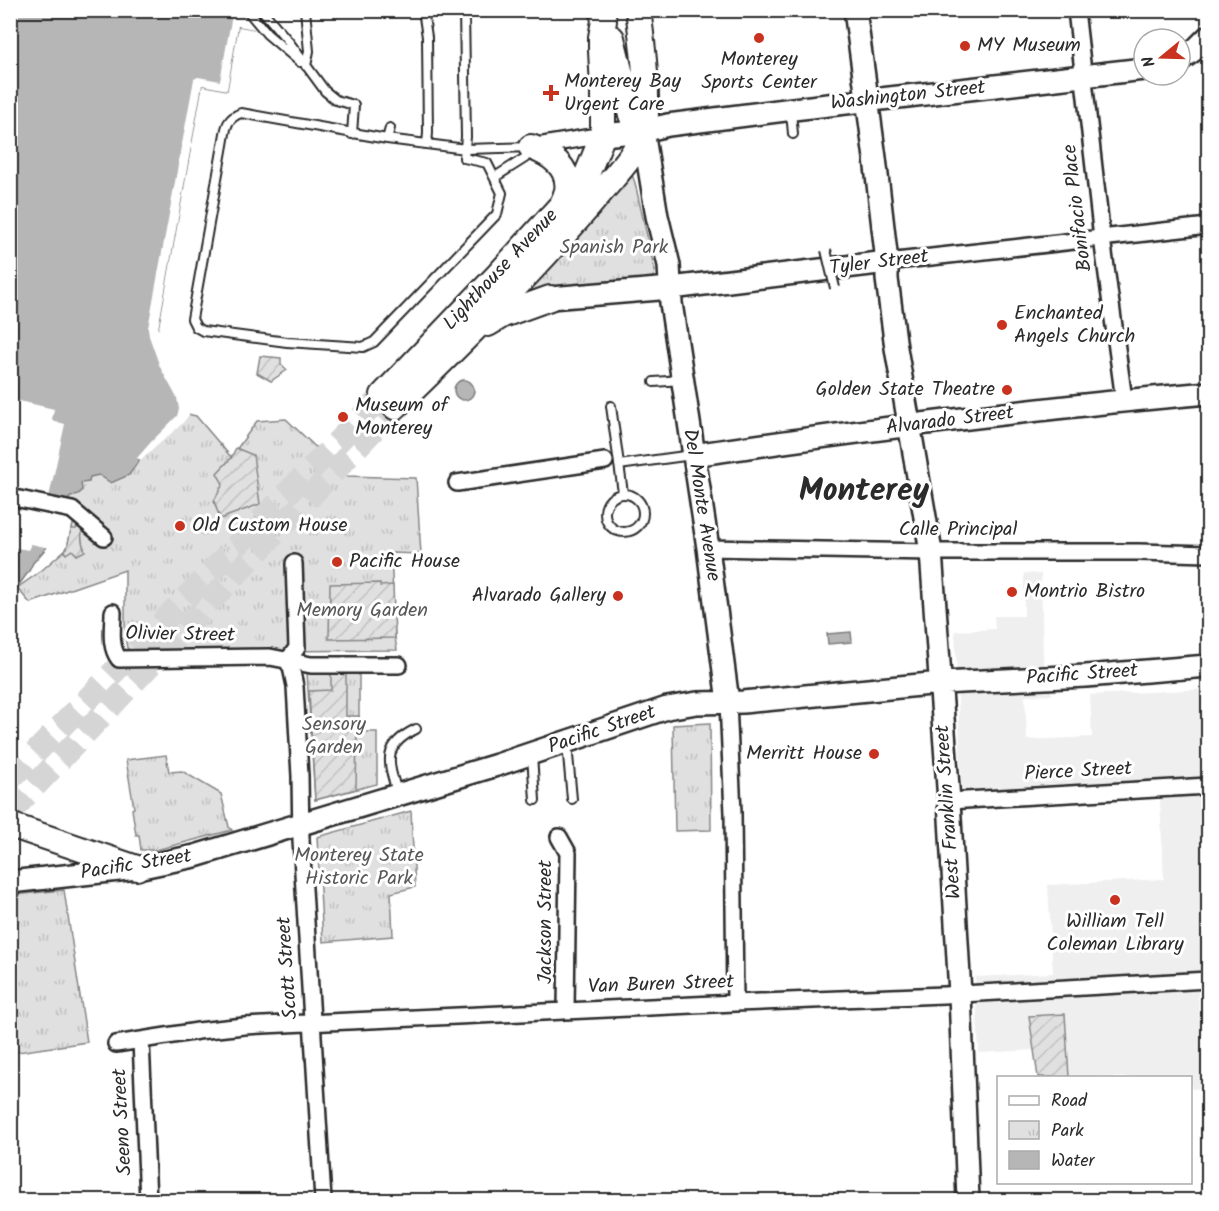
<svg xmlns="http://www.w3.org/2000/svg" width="1219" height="1211" font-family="Kalam,sans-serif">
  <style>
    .built { fill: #efefef }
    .park { fill: url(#park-tufts); stroke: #868686; stroke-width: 1.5 }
    .garden { fill: url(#garden-furrows); stroke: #868686; stroke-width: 1.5 }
    .water { fill: #b6b6b6; stroke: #7e7e7e; stroke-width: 1.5 }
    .pier { fill: #fff }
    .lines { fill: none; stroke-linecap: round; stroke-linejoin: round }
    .primary-tunnel { stroke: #d5d5d5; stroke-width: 24; stroke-dasharray: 24 12; stroke-linecap: butt }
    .lane-casing { stroke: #2b2b2b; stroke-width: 12 }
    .street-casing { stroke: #2b2b2b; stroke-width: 20 }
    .secondary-casing { stroke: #2b2b2b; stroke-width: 26 }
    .primary-casing { stroke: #2b2b2b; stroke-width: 28 }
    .lane { stroke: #fff; stroke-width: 8 }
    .street { stroke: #fff; stroke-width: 15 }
    .secondary { stroke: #fff; stroke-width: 21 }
    .primary { stroke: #fff; stroke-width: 24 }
    .lane-bridge-casing { stroke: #2b2b2b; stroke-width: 12; stroke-linecap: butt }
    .lane-bridge { stroke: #fff; stroke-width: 8 }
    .poi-dot { fill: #c8321e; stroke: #fff; stroke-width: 2 }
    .labels { text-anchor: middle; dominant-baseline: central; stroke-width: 6; stroke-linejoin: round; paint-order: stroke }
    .poi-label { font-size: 20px; fill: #2b2b2b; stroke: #fff; text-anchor: start }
    .street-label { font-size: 20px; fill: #2b2b2b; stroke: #fff }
    .park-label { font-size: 20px; fill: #585858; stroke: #fff }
    .town-label { font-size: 32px; font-weight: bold; fill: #2b2b2b; stroke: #fff }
  </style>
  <defs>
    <pattern id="park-tufts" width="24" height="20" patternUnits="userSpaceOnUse" patternTransform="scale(1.5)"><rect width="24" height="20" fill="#e0e0e0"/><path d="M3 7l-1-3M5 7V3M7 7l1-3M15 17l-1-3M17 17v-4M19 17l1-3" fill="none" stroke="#c0c0c0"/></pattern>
    <pattern id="garden-furrows" width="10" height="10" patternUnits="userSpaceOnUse" patternTransform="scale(1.5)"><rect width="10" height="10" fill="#e0e0e0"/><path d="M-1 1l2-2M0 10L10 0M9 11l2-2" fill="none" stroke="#c0c0c0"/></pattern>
  </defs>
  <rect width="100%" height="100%" fill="#fff"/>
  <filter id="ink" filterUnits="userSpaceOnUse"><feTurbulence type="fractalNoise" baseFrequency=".0167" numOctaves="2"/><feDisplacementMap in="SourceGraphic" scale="12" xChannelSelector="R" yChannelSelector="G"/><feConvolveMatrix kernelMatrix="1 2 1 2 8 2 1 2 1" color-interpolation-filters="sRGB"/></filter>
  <g filter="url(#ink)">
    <path class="built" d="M1024,573L1041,574L1043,657L1052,695L1025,696L1027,740L1092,737L1090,695L1208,689V970L1197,971L1203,1088L1191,1089L1190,1078L1037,1077L1035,1050L979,1053L975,977L1053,973L1048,885L1164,879L1159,783L962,792L955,631L995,629L994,616H1024Z"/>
    <path class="park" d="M630,177H633L635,183L655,271L654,276L651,279L527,293L528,290Z
      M131,402L196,416L231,457L257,421L286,419L346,476L416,478L421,554L391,553L395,638L397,650L133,652L127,648L125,636V570L30,603L17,588L41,571L67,548L78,505L49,498Z
      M359,672V732H377V784L315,800L307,673Z
      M710,723L711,830L675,831L673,725Z
      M166,755L169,772L182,771L221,794L229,827L232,830L156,850H141L139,835H136L132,809L134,808L126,760Z
      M411,811L415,887L391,893L393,936L323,942L317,837Z
      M64,890L87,1042L11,1053V895Z"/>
    <path class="garden" d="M260,356L281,358V364L287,370L271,381L257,373Z
      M236,448L253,455L260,504L220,519L214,501L223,484L217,473L231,458Z
      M79,523L84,525C80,534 81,542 85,551L77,555L72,550L66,554L64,551L67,548L71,529H76Z
      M380,583V586L393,585L395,638L329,639L330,584Z
      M346,673V716H359V733H357L356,789L315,800L309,691L331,690V674Z
      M1065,1014L1069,1077H1038L1029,1016Z"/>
    <path class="water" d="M11,11H268L270,12L255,26L254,29L238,26L227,90L202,85L158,329L190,401L164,435L140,459L129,475L111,483L99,475L90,477L89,482L81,483L82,490L80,493L69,498L47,547L33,563L29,571L11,596Z
      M454 390a10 10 0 1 1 20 0a10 10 0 1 1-20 0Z
      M851,632L852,642L828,644L827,634Z"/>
    <path class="pier" d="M235,11H240L257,29L254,32V29L238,26L227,90L202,85L158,329L162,330L185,380L193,400L192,411L182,424L141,460L137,458L151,442L177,416L179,409L177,398L160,367L149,336L148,328L194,79L198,77L220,81L232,15Z
      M11,399L54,409L52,419L54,421L65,424L49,497L70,503L50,548L31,544L29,550L10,547Z"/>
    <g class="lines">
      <path class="primary-tunnel" d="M10,779L383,395
        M10,812L395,407"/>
      <g class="lane-casing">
        <path id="lane" d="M247,10L267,34L300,62
          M262,10L289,42L325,91L336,100L354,105L352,134
          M305,10L309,51L306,66
          M423,10L427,37L428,133L427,144
          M464,10L466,137L464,158L487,163L502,193L497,214L374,342L363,347L287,342L203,331L196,327L192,319L223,145C226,129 225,119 241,113L387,139L466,149L531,147L525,158L495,177
          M791,112L793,134
          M387,139L390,128
          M654,382L681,380
          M611,406L623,493
          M619,465L692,455
          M605 513a19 19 0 1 1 38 0a19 19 0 1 1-38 0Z
          M567,744L572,799
          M532,755L535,800
          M398,795C388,763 381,746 416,729"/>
      </g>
      <g class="street-casing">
        <path id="street" d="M1076,10L1102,238L1124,400
          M531,147L603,135
          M887,262L1208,226
          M457,483L605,461
          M10,497L72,510L104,537
          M708,548L931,552H1139L1208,554
          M113,612C113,627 109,646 119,659L270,657L311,665H399
          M287,661L291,667L295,686L300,776L301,840L323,1200
          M287,661L297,648L294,563
          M728,702L733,813L735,1003
          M949,801L1208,786
          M559,837L568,853L566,1010
          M141,1041L148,1200
          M116,1044L198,1031L244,1026L735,1003L944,995L1208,980"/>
      </g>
      <g class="secondary-casing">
        <path id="secondary" d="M855,10L875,158L887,262V279L896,348L931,552L949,801L960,994L968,1200
          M1180,60L1197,48L1208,37
          M643,131L657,216L669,265L671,303L708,548L728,702
          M603,135L643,131L668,125L793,109L1144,69
          M550,298L671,288L887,262
          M693,455C864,430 1036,408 1208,393
          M10,882L137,868L195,856L497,765L667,708L697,703L743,702L941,683L1086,676L1208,666"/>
      </g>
      <g class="primary-casing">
        <path id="primary" d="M612,38L631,115L643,131
          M531,147C550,154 571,167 567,191C566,195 564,200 562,204
          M488,324L503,315L550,298
          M383,395L498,275L585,179L603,135V87L601,51V37L604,21L602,10
          M395,407C467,338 537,268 601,192C617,173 637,154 644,129C647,118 646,108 646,97C646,68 642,39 638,10
          M10,825L137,868"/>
      </g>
      <use href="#lane" class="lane"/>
      <use href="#street" class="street"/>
      <use href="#secondary" class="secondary"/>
      <use href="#primary" class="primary"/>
      <g class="lane-bridge-casing">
        <path id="lane-bridge" d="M826,250L835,288"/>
      </g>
      <use href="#lane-bridge" class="lane-bridge"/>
    </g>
  </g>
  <g class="poi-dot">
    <circle cx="759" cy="38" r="6"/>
    <circle cx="965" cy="46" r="6"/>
    <path d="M548 84h6v6h6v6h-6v6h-6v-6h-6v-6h6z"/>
    <circle cx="1002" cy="325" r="6"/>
    <circle cx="1007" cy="390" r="6"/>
    <circle cx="343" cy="417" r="6"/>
    <circle cx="180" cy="526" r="6"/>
    <circle cx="337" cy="562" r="6"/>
    <circle cx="1012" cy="592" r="6"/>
    <circle cx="618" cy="596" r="6"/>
    <circle cx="874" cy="754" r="6"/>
    <circle cx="1115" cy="900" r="6"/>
  </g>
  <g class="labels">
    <g class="poi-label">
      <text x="977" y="46">MY Museum</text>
      <text x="759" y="60" text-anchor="middle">Monterey<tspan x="759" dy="23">Sports Center</tspan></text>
      <text x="564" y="82">Monterey Bay<tspan x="564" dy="23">Urgent Care</tspan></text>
      <text x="1014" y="314">Enchanted<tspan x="1014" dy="23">Angels Church</tspan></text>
      <text x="995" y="390" text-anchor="end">Golden State Theatre</text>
      <text x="355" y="406">Museum of<tspan x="355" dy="23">Monterey</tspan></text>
      <text x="192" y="526">Old Custom House</text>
      <text x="349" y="562">Pacific House</text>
      <text x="1024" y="592">Montrio Bistro</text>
      <text x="606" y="596" text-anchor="end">Alvarado Gallery</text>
      <text x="862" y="754" text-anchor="end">Merritt House</text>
      <text x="1115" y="922" text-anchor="middle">William Tell<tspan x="1115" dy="23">Coleman Library</tspan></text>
    </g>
    <g class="street-label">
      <text transform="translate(908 96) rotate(-6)">Washington Street</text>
      <text transform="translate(1078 208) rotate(-97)">Bonifacio Place</text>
      <text transform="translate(879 263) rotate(-7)">Tyler Street</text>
      <text transform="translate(501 270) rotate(-47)">Lighthouse Avenue</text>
      <text transform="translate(950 421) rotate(-7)">Alvarado Street</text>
      <text transform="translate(701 505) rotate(81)">Del Monte Avenue</text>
      <text x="958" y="530">Calle Principal</text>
      <text transform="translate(180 635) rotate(1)">Olivier Street</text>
      <text transform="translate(1082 675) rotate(-4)">Pacific Street</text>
      <text transform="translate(602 730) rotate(-19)">Pacific Street</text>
      <text transform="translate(1078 772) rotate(-3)">Pierce Street</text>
      <text transform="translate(949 812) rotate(-94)">West Franklin Street</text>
      <text transform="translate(136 865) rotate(-9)">Pacific Street</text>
      <text transform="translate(546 922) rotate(-90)">Jackson Street</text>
      <text transform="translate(288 968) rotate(-94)">Scott Street</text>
      <text transform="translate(661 985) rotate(-2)">Van Buren Street</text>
      <text transform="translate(123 1122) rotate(-93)">Seeno Street</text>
    </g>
    <g class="park-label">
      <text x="614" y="248">Spanish Park</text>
      <text x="362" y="611">Memory Garden</text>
      <text x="334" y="725">Sensory<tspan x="334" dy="23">Garden</tspan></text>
      <text x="359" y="856">Monterey State<tspan x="359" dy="23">Historic Park</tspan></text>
    </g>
    <g class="town-label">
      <text x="864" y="491">Monterey</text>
    </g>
  </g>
  <rect width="1219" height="1211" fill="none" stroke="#fff" stroke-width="36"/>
  <rect x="18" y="18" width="1183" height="1175" fill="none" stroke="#2b2b2b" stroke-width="2" filter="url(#ink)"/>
  <rect x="997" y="1076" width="195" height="108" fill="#ffffff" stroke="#aaaaaa" stroke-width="1.5"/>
  <rect x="1009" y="1096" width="30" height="9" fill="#ffffff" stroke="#aaaaaa" stroke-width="1.5"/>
  <text x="1051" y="1106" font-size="18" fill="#2b2b2b">Road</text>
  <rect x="1009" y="1121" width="30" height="18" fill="url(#park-tufts)" stroke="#aaaaaa" stroke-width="1.5"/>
  <text x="1051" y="1136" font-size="18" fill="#2b2b2b">Park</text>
  <rect x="1009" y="1151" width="30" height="18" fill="#b6b6b6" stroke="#aaaaaa" stroke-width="1.5"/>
  <text x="1051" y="1166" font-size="18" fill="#2b2b2b">Water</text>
  <g transform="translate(1162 57) rotate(251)"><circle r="28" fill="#ffffff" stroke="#aaaaaa" stroke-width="1.5"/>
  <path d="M0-4.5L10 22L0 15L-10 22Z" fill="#c8321e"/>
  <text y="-9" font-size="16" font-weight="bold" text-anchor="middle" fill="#2b2b2b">N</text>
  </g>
</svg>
